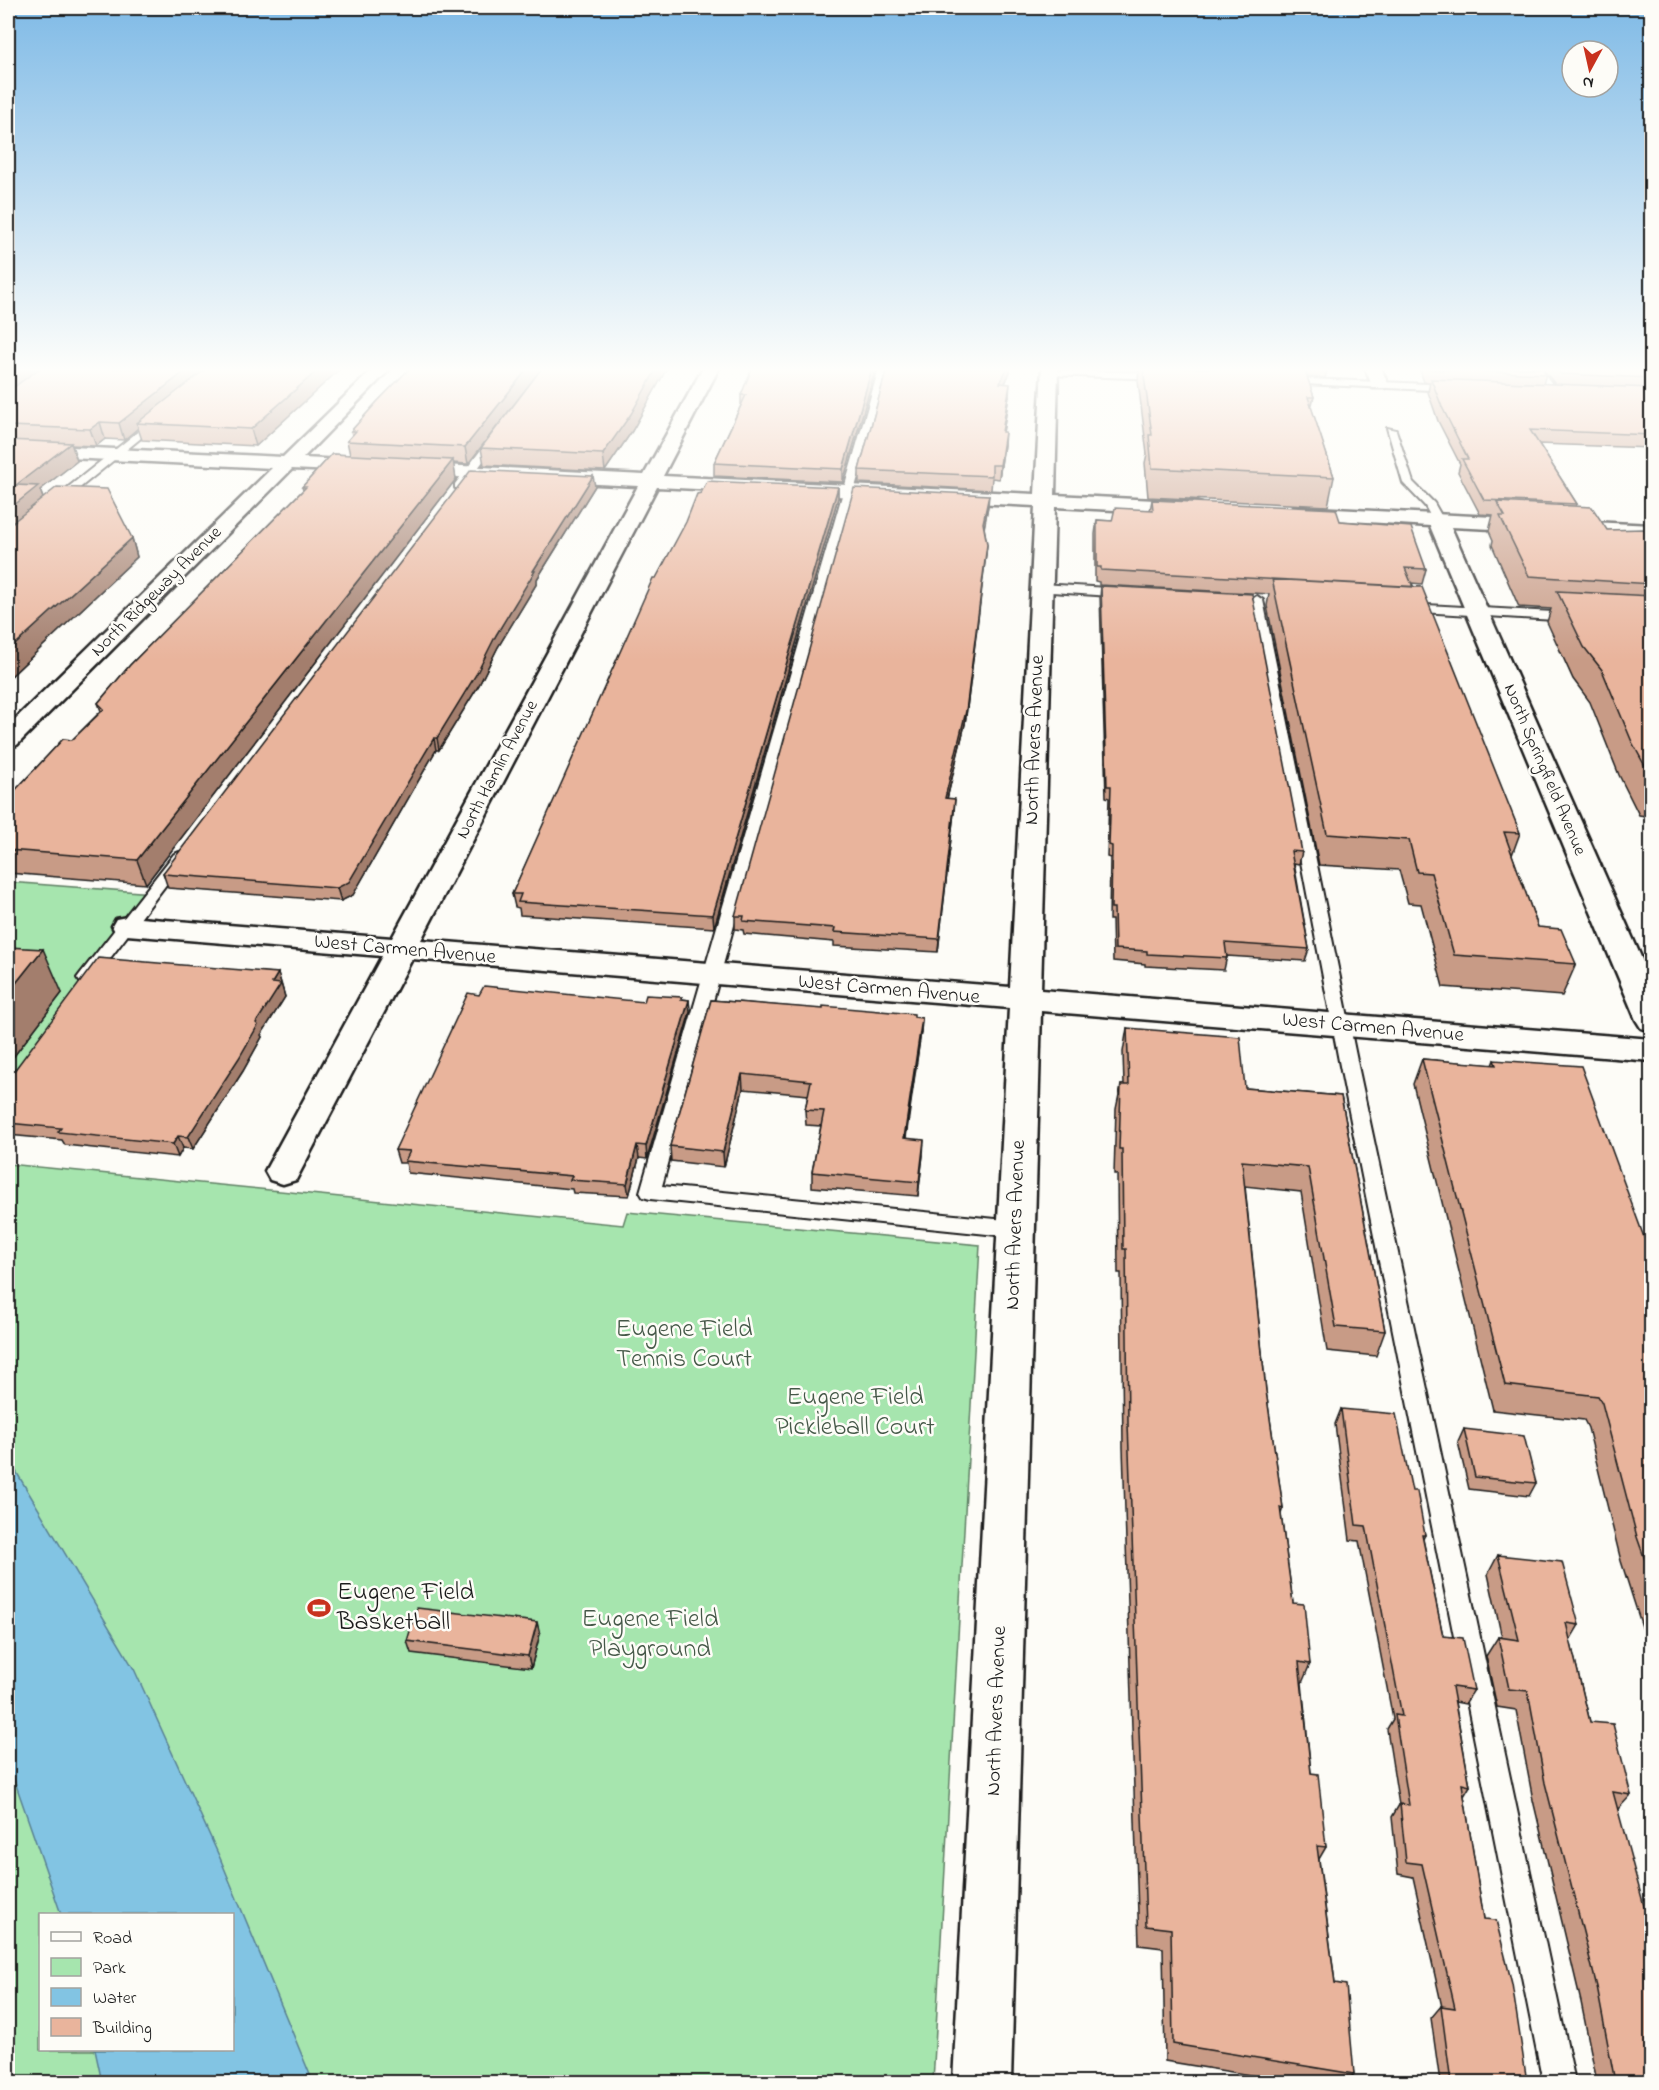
<svg xmlns="http://www.w3.org/2000/svg" width="1659" height="2090" font-family="'Indie Flower',sans-serif">
  <style>
    .green { fill: #a6e5ae; stroke: #618065; stroke-width: 1.5; fill-rule: evenodd }
    .water { fill: #82c4e3; stroke: #598193; stroke-width: 1.5 }
    .lines { fill: none; stroke-linecap: round; stroke-linejoin: round }
    .service-casing { stroke: #1c1c1c; stroke-width: 4 }
    .minor-casing { stroke: #1c1c1c; stroke-width: 5 }
    .service { fill: #fdfcf7; fill-rule: evenodd }
    .minor { fill: #fdfcf7; fill-rule: evenodd }
    .wall { fill: #c89b86; stroke: #1c1c1c; stroke-width: 1.5; fill-rule: evenodd }
    .shaded-wall { fill: #a37e6d; stroke: #1c1c1c; stroke-width: 1.5 }
    .building { fill: #e9b49c; stroke: #1c1c1c; stroke-width: 1.5 }
    .labels { text-anchor: middle; dominant-baseline: central; stroke-width: 5; stroke-linejoin: round; paint-order: stroke }
    .far-street-label { font-size: 18px; fill: #1c1c1c; stroke: #fdfcf7 }
    .street-label { font-size: 21px; fill: #1c1c1c; stroke: #fdfcf7 }
    .near-park-label { font-size: 26px; fill: #455848; stroke: #fdfcf7 }
    .near-poi-label { font-size: 26px; fill: #1c1c1c; stroke: #fdfcf7; text-anchor: start }
  </style>
  <rect width="100%" height="100%" fill="#fdfcf7"/>
  <filter id="ink" filterUnits="userSpaceOnUse"><feTurbulence type="fractalNoise" baseFrequency=".0167" numOctaves="2"/><feDisplacementMap in="SourceGraphic" scale="12" xChannelSelector="R" yChannelSelector="G"/><feConvolveMatrix kernelMatrix="1 2 1 2 8 2 1 2 1" color-interpolation-filters="sRGB"/></filter>
  <g filter="url(#ink)">
    <path class="green" d="M8,882L152,893L8,1080Z
      M8,1164L623,1225L627,1212L980,1245L933,2082H8ZM40,1914H232V2050H40Z"/>
    <path class="water" d="M8,1458L134,1669L220,1858L313,2082H102L95,2050H232V1914H61L8,1762Z"/>
    <g class="lines">
      <g class="service-casing">
        <path id="service" d="M879,368H888L662,1186L1016,1221L1023,1224L1026,1229L1023,1234L1016,1237L650,1199L643,1197L640,1192Z
          M1532,368H1540L1558,392L1556,394H1550Z
          M1046,370L1161,373L1166,376L1161,379L1049,375L1044,372Z
          M1285,378L1452,385L1457,388L1452,391L1282,383L1280,381Z
          M155,418L163,420L60,504H52V500Z
          M1387,428L1396,430L1413,482L1434,503L1443,519L1441,521H1433L1425,506L1403,483Z
          M493,434L502,436L463,488H455V484Z
          M1041,584L1125,589L1131,593L1125,597L1037,591L1035,588Z
          M1257,596L1263,600L1357,1061L1575,2082H1543L1339,1061L1251,600Z
          M1408,604L1572,613L1578,617L1572,621L1404,611V605Z
          M179,852L187,857L92,982H80L77,978L80,974L174,854Z"/>
      </g>
      <g class="minor-casing">
        <path id="minor" d="M374,368H391L303,458L644,475L703,368H719L663,476L1035,494L1042,368H1058L1055,495L1195,502L1202,504L1205,508L1202,512L1195,514L1055,507L1041,990L1652,1039V1061L1041,1011L1011,2082H953L1009,1008L412,959L296,1180L283,1184L270,1180L265,1171L382,956L127,935L116,933L112,926L116,919L127,917L392,938L638,486L292,469L17,745L8,748V726L272,468L8,455V444L283,457ZM657,487L1035,506L1010,987L421,940Z
          M1365,368H1381L1388,384L1385,388H1373Z
          M1295,507L1652,525V537L1451,527L1652,982V1031L1641,1028L1636,1020L1430,526L1288,517L1285,513L1288,509Z"/>
      </g>
      <use href="#service" class="service"/>
      <use href="#minor" class="minor"/>
    </g>
    <path class="wall" d="M8,368H341L256,446L142,440L138,428L124,440L105,439L96,446L72,445L77,461L40,490L43,498L132,538L137,557L8,679Z
      M410,368H667L632,431L605,471L484,465L481,448L541,369L468,464L453,463L456,479L146,884L8,873V798L63,739L72,740L101,711L98,703L130,665L303,490L302,487L332,454L350,455L347,441L352,435L351,431L377,402Z
      M876,368L843,482L714,476V463L741,405V395Z
      M887,368H1010V372L1005,384L1009,396L1003,432L1004,445L999,479L992,478L991,490L859,483V470Z
      M1111,368H1328L1325,378L1307,377L1314,397L1311,408L1334,477L1328,506L1148,497L1145,463L1147,454L1138,381L1139,369Z
      M1419,368H1652V448L1539,444L1577,504L1576,506L1607,530L1652,533V817L1639,815L1619,775L1590,702L1573,679L1547,622L1551,609L1519,607L1492,545L1493,540L1489,531L1493,515L1480,514L1458,472L1460,464L1438,421L1428,392L1430,382H1424ZM1542,368L1555,384H1543L1546,374Z
      M595,486L537,579V583L498,647L479,685L439,750H436L353,895L341,901L168,888L163,873Z
      M838,487V498L714,928L520,915L519,908L515,907L512,894L656,578Z
      M1152,500L1340,521L1426,569L1422,584L1412,583L1520,833L1512,855L1538,927L1576,964L1562,996L1443,987L1421,904L1408,903L1399,870L1319,865L1267,606L1269,594L1099,585V582L1095,581V534L1097,520L1112,521L1150,510Z
      M988,506L984,527L987,544L986,555L965,724L947,799L954,812L938,952L834,946V942L744,934L743,930L735,929V916Z
      M1101,586L1302,852L1299,864L1294,863L1309,949L1305,961L1227,956L1224,970L1145,966V964L1113,961L1112,920H1109L1110,858L1107,857L1109,798L1106,797L1100,597Z
      M8,947L62,993L11,1060H8Z
      M278,973L285,997L261,1035L262,1037L243,1071L193,1149L183,1148L178,1157L65,1145L62,1140L8,1135V1079Z
      M479,995L644,1002L682,999L689,1000L690,1012L647,1159L639,1158L629,1196L573,1193L572,1189L408,1173L406,1163H399L395,1150Z
      M711,1000L922,1018L921,1032L906,1138L923,1155L918,1196L812,1187V1172L821,1126L806,1125L805,1110L808,1095L743,1089L724,1167L671,1161L670,1146Z
      M1127,1028L1245,1088L1341,1096L1385,1331L1376,1356L1327,1351L1301,1192L1245,1186L1266,1391L1283,1508L1281,1514L1293,1603L1310,1664L1302,1683L1311,1773L1326,1847L1319,1859L1335,1983L1354,2074L1347,2082H1292L1165,2061L1163,1948L1139,1945L1123,1448L1121,1273H1118L1117,1174H1114L1116,1109L1121,1085H1124L1123,1052Z
      M1422,1059L1492,1065L1494,1060L1652,1259V1658L1621,1561L1588,1428L1584,1420L1493,1410L1413,1084Z
      M1341,1409L1412,1491L1425,1535L1423,1539L1443,1636L1474,1690L1465,1704L1455,1702L1470,1786L1464,1796L1484,1919L1527,2082H1440L1431,2018L1441,2006L1442,2007L1413,1877L1398,1874L1392,1817L1399,1805L1387,1729L1393,1719L1359,1541L1350,1540L1335,1424Z
      M1464,1429L1536,1483L1529,1496L1469,1489L1458,1442Z
      M1498,1555L1579,1625L1570,1640L1590,1722L1631,1795L1618,1809L1652,2082H1597L1581,2002L1533,1800L1516,1710L1497,1707L1486,1656L1498,1637L1502,1638L1488,1574Z
      M540,1634L531,1668L411,1653L407,1641Z"/>
    <path class="shaded-wall" d="M12,368H42L8,391V371Z
      M189,368H214L137,423L138,428L124,440L119,423Z
      M320,368H341L256,446L251,429Z
      M528,368H542L468,464L465,447Z
      M657,368H667L632,431L605,471L603,454Z
      M872,368H876L843,482V469Z
      M1007,368H1010V372L999,396L1000,383Z
      M1010,384L1009,396L1001,445L1002,432Z
      M100,422L105,439L96,446L90,429Z
      M1005,432L1004,445L999,479L1000,465Z
      M71,443L77,461L40,490L45,504L8,534V510L16,485Z
      M453,460L456,479L146,884L137,860Z
      M593,476L595,486L537,579V583L498,647L479,685L439,750L437,738L533,571Z
      M838,487V498L714,928L713,915Z
      M989,495L988,506L983,535V523Z
      M132,538L137,557L8,679V651Z
      M987,544L965,724L944,811L945,798Z
      M434,738L436,750L353,895L341,901L337,888Z
      M955,799L954,812L938,952L939,939Z
      M43,949L62,993L11,1060L8,1053V993Z
      M278,973L285,997L261,1035L262,1037L243,1071L193,1149L188,1137L256,1023L272,983Z
      M689,1000L690,1012L647,1159L646,1146Z
      M922,1018L921,1032L903,1153L904,1138Z
      M742,1074L743,1089L724,1167L723,1152Z
      M178,1136L183,1148L178,1157L173,1144Z
      M924,1140L923,1155L918,1196L919,1182Z
      M637,1145L639,1158L629,1196L627,1184Z
      M537,1622L540,1634L531,1668L528,1656Z"/>
    <path class="building" d="M40,368H189L119,423L100,422L90,429L8,426V391L10,390Z
      M207,368H320L251,429L137,423Z
      M410,368H528L465,447L347,441L356,431H351L377,402Z
      M542,368H657L631,414L603,454L481,448Z
      M752,368H872L843,469L714,463L746,395H741Z
      M887,368H1007L1000,383L1010,384L1002,432H1005L1000,465H992V476L859,470Z
      M1143,368H1304L1314,397H1308L1334,477L1152,468L1149,435H1152Z
      M1427,368H1542L1546,374L1427,369Z
      M1556,368H1652V378L1561,374Z
      M1431,379L1652,388V435L1530,430L1577,504L1484,500L1462,459H1468L1442,407Z
      M8,440L71,443L16,485L38,486L8,510Z
      M332,454L453,460L137,860L8,850V798L63,739L72,740L104,709L98,703L130,665L306,487H302Z
      M471,470L593,476L533,571H535L496,635L477,673L437,738H434L349,882L337,888L164,874L163,873Z
      M707,481L838,487L713,915L518,902L521,894H512L653,578H656L686,522L697,494L701,493Z
      M57,487L107,489L132,538L8,651V526Z
      M854,488L989,495L983,523L987,544L966,711L945,798L955,799L939,939L834,932L835,928L743,921L744,916H735Z
      M1152,500L1336,509L1340,521L1411,527L1426,569L1405,568L1413,587L1101,570V567H1097V520L1112,521L1115,508L1153,510Z
      M1497,502L1592,507L1607,530L1643,529L1652,533V584L1529,576L1500,516H1505Z
      M1272,579L1422,587L1520,833L1504,832L1538,927L1561,929L1576,964L1454,955L1431,873L1417,872L1409,840L1327,834Z
      M1101,586L1252,594L1302,852L1291,851L1309,949L1225,943L1227,958L1147,954V951L1115,949L1114,908H1111L1112,846L1109,845L1111,786H1107Z
      M1557,591L1652,596V779L1632,742L1602,670L1584,647Z
      M8,947L43,949L8,993Z
      M98,958L278,973L272,983L281,984L256,1023L258,1025L239,1058L188,1137L178,1136L173,1144L58,1132L61,1128L8,1123V1079Z
      M484,986L644,1002L646,995L682,997L681,999L689,1000L646,1146L637,1145L627,1184L570,1180L572,1176L405,1161L410,1151L395,1150L468,993L479,995Z
      M711,1000L823,1009V1006L914,1014V1017L922,1018L904,1138L924,1140L919,1182L812,1172L824,1111L805,1110L811,1081L742,1074L723,1152L670,1146Z
      M1127,1028L1240,1037L1245,1088L1341,1096L1385,1331L1336,1327L1308,1167L1242,1161L1266,1391L1283,1508L1280,1507L1293,1603L1304,1604L1310,1664L1299,1662L1311,1773L1318,1774L1326,1847L1317,1846L1335,1983L1346,1985L1354,2074L1173,2044L1171,1929L1146,1926L1128,1424L1126,1249H1123L1122,1149H1119L1121,1085H1129Z
      M1422,1059L1496,1065L1494,1060L1581,1066L1652,1259V1580L1637,1537L1602,1403L1598,1396L1505,1385Z
      M1341,1409L1396,1414L1412,1491H1417L1425,1535H1422L1443,1636L1463,1638L1474,1690L1452,1687L1470,1786L1462,1784L1484,1919L1496,1920L1512,1984L1527,2082H1451L1441,2006L1455,2008L1422,1864L1406,1862L1400,1804L1409,1805L1395,1715L1402,1716L1366,1526L1356,1525Z
      M1464,1429L1524,1436L1536,1483L1475,1477Z
      M1498,1555L1562,1562L1579,1625L1566,1623L1590,1722L1613,1724L1631,1795L1613,1792L1647,1917H1652V2082H1615L1597,1987L1545,1783L1528,1691L1509,1689L1498,1637L1519,1640Z
      M417,1608L537,1622L528,1656L407,1641Z"/>
  </g>
  <linearGradient id="sky" x2="0" y2="1"><stop stop-color="#7fbae6"/><stop offset="0.56" stop-color="#fefefb"/><stop offset="1" stop-color="#fefefb" stop-opacity="0"/></linearGradient>
  <rect width="1659" height="660" fill="url(#sky)"/>
  <defs>
    <g id="stadium-bare" transform="scale(1.8)"><path d="M0-5a6.5 5 0 1 0 0 10a6.5 5 0 1 0 0-10ZM-3.5-1.8h7v3.6h-7Z" fill="#c8321e" stroke="#fdfcf7" stroke-width="2.5" paint-order="stroke"/></g>
  </defs>
  <g fill-rule="evenodd">
    <use href="#stadium-bare" x="319" y="1608"/>
  </g>
  <g class="labels">
    <g class="far-street-label">
      <text transform="translate(157 592) rotate(-45)">North Ridgeway Avenue</text>
      <text transform="translate(498 770) rotate(-62)">North Hamlin Avenue</text>
      <text transform="translate(1544 770) rotate(67)">North Springfield Avenue</text>
    </g>
    <g class="street-label">
      <text transform="translate(1035 740) rotate(-88)">North Avers Avenue</text>
      <text transform="translate(405 950) rotate(5)">West Carmen Avenue</text>
      <text transform="translate(889 990) rotate(5)">West Carmen Avenue</text>
      <text transform="translate(1373 1028) rotate(5)">West Carmen Avenue</text>
      <text transform="translate(1016 1225) rotate(-88)">North Avers Avenue</text>
      <text transform="translate(997 1711) rotate(-88)">North Avers Avenue</text>
    </g>
    <g class="near-park-label">
      <text x="684" y="1330">Eugene Field<tspan x="684" dy="30">Tennis Court</tspan></text>
      <text x="855" y="1398">Eugene Field<tspan x="855" dy="30">Pickleball Court</tspan></text>
      <text x="650" y="1620">Eugene Field<tspan x="650" dy="30">Playground</tspan></text>
    </g>
    <g class="near-poi-label">
      <text x="337" y="1593">Eugene Field<tspan x="337" dy="30">Basketball</tspan></text>
    </g>
  </g>
  <rect width="1659" height="2090" fill="none" stroke="#fdfcf7" stroke-width="30"/>
  <rect x="15" y="15" width="1629" height="2060" fill="none" stroke="#1c1c1c" stroke-width="2" filter="url(#ink)"/>
  <rect x="39" y="1913" width="195" height="138" fill="#fdfcf7" stroke="#a3a29f" stroke-width="1.5"/>
  <rect x="51" y="1932" width="30" height="9" fill="#fdfcf7" stroke="#a3a29f" stroke-width="1.5"/>
  <text x="93" y="1943" font-size="18" fill="#1c1c1c">Road</text>
  <rect x="51" y="1958" width="30" height="18" fill="#a6e5ae" stroke="#a3a29f" stroke-width="1.5"/>
  <text x="93" y="1973" font-size="18" fill="#1c1c1c">Park</text>
  <rect x="51" y="1988" width="30" height="18" fill="#82c4e3" stroke="#a3a29f" stroke-width="1.5"/>
  <text x="93" y="2003" font-size="18" fill="#1c1c1c">Water</text>
  <rect x="51" y="2018" width="30" height="18" fill="#e9b49c" stroke="#a3a29f" stroke-width="1.5"/>
  <text x="93" y="2033" font-size="18" fill="#1c1c1c">Building</text>
  <g transform="translate(1590 69) rotate(188)"><circle r="28" fill="#fdfcf7" stroke="#a3a29f" stroke-width="1.5"/>
  <path d="M0-4.5L10 22L0 15L-10 22Z" fill="#c8321e"/>
  <text y="-9" font-size="16" font-weight="bold" text-anchor="middle" fill="#1c1c1c">N</text>
  </g>
</svg>
